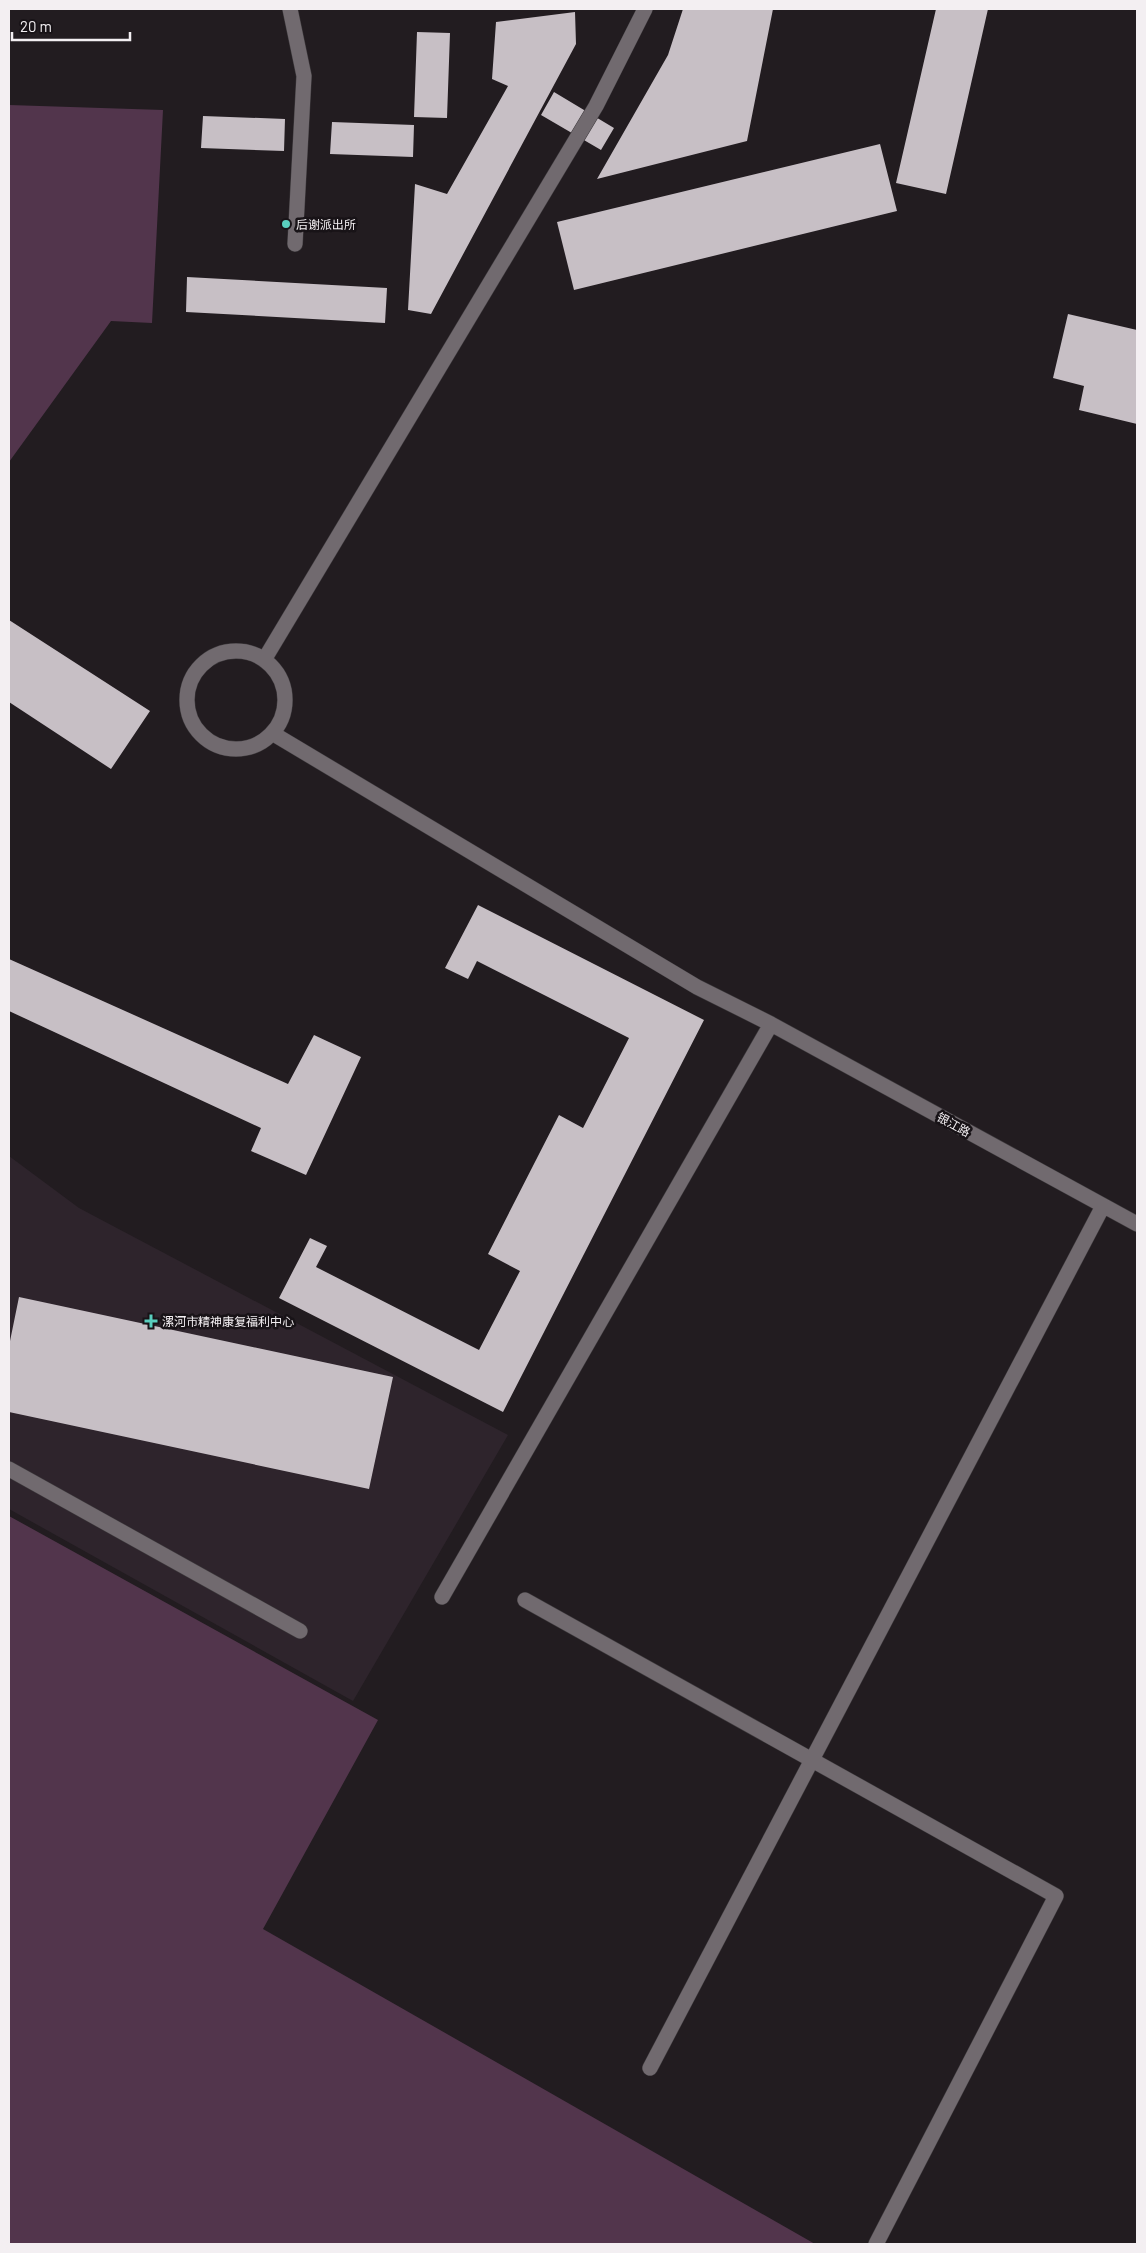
<svg xmlns="http://www.w3.org/2000/svg" width="1146" height="2253" font-family="Barlow,'Noto Sans SC',sans-serif">
  <style>
    .built { fill: #2e242c }
    .green { fill: #52354c }
    .building { fill: #c7bfc5 }
    .lines { fill: none; stroke-linecap: round; stroke-linejoin: round }
    .minor-casing { stroke: #3e3a3d; stroke-width: 16 }
    .minor { stroke: #716a6f; stroke-width: 15 }
    .poi-dot { fill: #59cebe; stroke: #181317; stroke-width: 2 }
    .labels { text-anchor: middle; dominant-baseline: central; stroke-width: 5; stroke-linejoin: round; paint-order: stroke }
    .poi-label { font-size: 12px; fill: #f3eff2; stroke: #181317; text-anchor: start }
    .street-label { font-size: 12px; fill: #f3eff2; stroke: #181317 }
  </style>
  <rect width="100%" height="100%" fill="#221c20"/>
  <path class="built" d="M9,1156L79,1208L508,1435L353,1701L9,1509Z"/>
  <path class="green" d="M9,105L163,110L152,323L111,321L9,462Z
    M9,1516L378,1720L263,1929L815,2244H9Z"/>
  <path class="building" d="M683,9H773L747,141L597,179L668,55Z
    M936,9H988L946,194L896,183Z
    M575,12L576,44L431,314L408,310L415,184L447,194L508,86L492,79L496,22Z
    M417,32L450,33L447,118L414,117Z
    M554,92L614,128L601,150L541,115Z
    M203,116L285,119L284,151L201,148Z
    M332,122L414,125L413,157L330,154Z
    M880,144L897,211L574,290L557,222Z
    M187,277L387,288L385,323L186,312Z
    M1068,314L1137,330V424L1079,410L1084,386L1053,378Z
    M9,620L150,711L111,769L9,702Z
    M478,905L704,1020L503,1412L279,1298L310,1238L327,1246L316,1267L479,1350L520,1271L488,1254L559,1115L583,1128L629,1038L477,961L468,979L445,968Z
    M9,959L288,1084L314,1035L361,1057L306,1175L251,1151L261,1128L9,1011Z
    M19,1297L393,1377L369,1489L9,1412V1346Z"/>
  <g class="lines">
    <g class="minor-casing">
      <path id="minor" d="M290,9L304,76L295,244
        M187 700a49 49 0 1 1 98 0a49 49 0 1 1-98 0Z
        M264,660L596,106L645,9
        M272,733L697,987L771,1024L1137,1224
        M9,1469L300,1631
        M442,1597L771,1024
        M525,1600L1056,1896L876,2244
        M650,2068L1103,1206"/>
    </g>
    <use href="#minor" class="minor"/>
  </g>
  <g class="poi-dot">
    <circle cx="286" cy="224" r="5"/>
    <path d="M148.5 1313.5h5v5h5v5h-5v5h-5v-5h-5v-5h5z"/>
  </g>
  <g class="labels">
    <g class="poi-label">
      <text x="296" y="224">后谢派出所</text>
      <text x="162" y="1321">漯河市精神康复福利中心</text>
    </g>
    <g class="street-label">
      <text transform="translate(954 1124) rotate(29)">银江路</text>
    </g>
  </g>
  <rect width="1146" height="2253" fill="none" stroke="#f3eff2" stroke-width="20"/>
  <path d="M12 32v8h118v-8" fill="none" stroke="#f3eff2" stroke-width="2.5"/>
  <text x="20" y="32" font-size="15" fill="#f3eff2" stroke="#181317" stroke-width="4" paint-order="stroke">20 m</text>
</svg>
